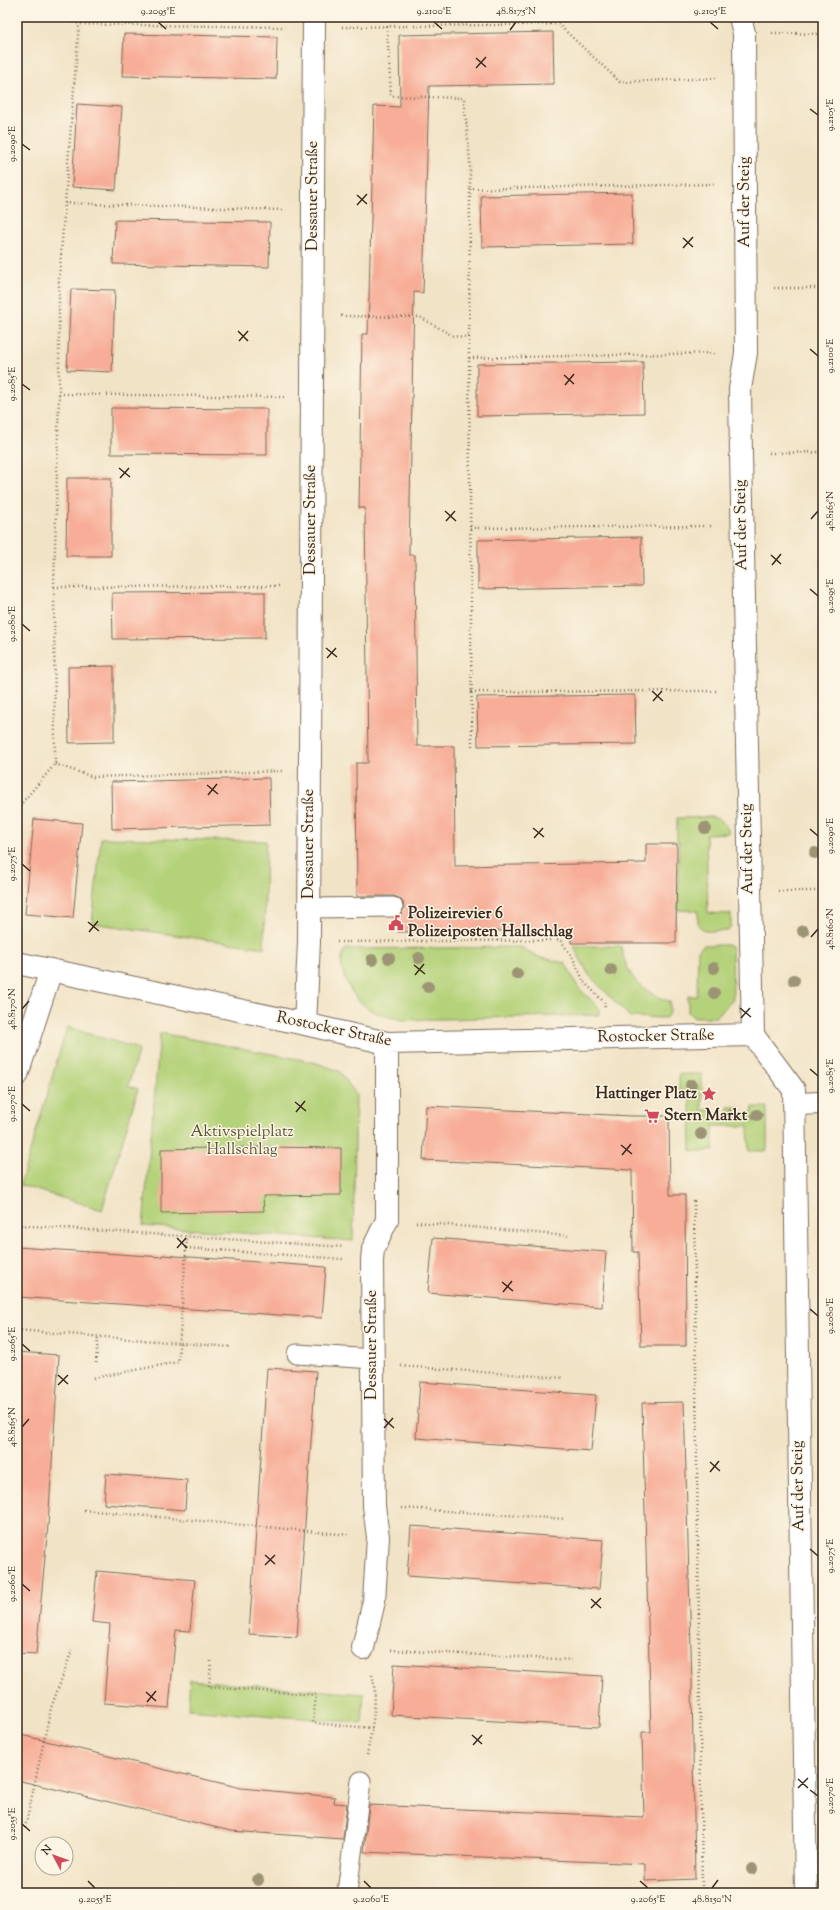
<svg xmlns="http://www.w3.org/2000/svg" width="840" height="1910" font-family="'Sorts Mill Goudy',serif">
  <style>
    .green { fill: #b4d279; stroke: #787e4c }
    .building { fill: #f7ad97 }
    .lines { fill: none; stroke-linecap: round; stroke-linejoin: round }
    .lane-casing { stroke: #7b6b59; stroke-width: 21 }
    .street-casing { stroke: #7b6b59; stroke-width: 24 }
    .path { stroke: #7b6b59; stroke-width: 2.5; stroke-dasharray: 1 3; stroke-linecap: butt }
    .lane { stroke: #fff; stroke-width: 19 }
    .street { stroke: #fff; stroke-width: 22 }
    .tree { fill: #9d9476 }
    .ticks { fill: none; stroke: #3b2a1e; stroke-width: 1.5 }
    .labels { text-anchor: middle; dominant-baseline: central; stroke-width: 3; stroke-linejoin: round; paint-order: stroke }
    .street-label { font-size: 16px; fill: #3b2a1e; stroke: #fcf5e5 }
    .poi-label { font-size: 16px; font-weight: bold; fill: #3b2a1e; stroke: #fcf5e5; text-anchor: start }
    .park-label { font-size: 16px; fill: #595435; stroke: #fcf5e5 }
    .neatline { fill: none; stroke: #3b2a1e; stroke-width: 1.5 }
    .ticks-label { font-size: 10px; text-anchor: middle; fill: #3b2a1e }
  </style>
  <rect width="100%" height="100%" fill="#fcf5e5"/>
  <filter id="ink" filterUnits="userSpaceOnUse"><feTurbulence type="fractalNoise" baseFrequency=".025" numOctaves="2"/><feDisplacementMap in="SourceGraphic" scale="8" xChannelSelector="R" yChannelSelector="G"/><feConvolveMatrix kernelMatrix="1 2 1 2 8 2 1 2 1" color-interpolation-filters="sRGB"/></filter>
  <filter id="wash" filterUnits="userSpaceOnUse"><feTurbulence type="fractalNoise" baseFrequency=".012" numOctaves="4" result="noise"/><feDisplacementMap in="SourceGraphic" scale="16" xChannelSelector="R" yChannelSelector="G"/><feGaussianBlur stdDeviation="0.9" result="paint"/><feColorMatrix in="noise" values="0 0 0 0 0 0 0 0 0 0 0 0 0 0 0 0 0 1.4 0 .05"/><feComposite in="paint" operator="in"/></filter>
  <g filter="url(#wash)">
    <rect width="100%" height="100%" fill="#f1e3c6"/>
    <path class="green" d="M713,817C721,820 727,824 729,833L706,834L708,913L731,914V926L728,931H704L698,925V911L678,910L679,842H677V818Z
      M101,838L266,841L264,948L92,923Z
      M704,945H728L732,948L733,1000L716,1017H693L688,1012V996H697L698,950Z
      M573,946H621C627,978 640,990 670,1002V1012L666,1018L630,1017L589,975Z
      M521,947L538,957L565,963L578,987L599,1008V1015L403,1020C391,1017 375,1015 365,1006C351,996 333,964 346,949Z
      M67,1027L139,1049L128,1086L138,1089L102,1210L20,1185Z
      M160,1033L314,1062L339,1071L356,1094L353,1241L143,1226Z
      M679,1074H702V1110H714V1115H727L728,1107H739V1113H752L753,1107H767V1151H749L748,1126H713V1151H691L690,1098H679Z
      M190,1680L364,1694L362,1723L188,1709Z"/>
    <g id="blocks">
      <path class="building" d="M553,32L554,84L429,86L423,293L414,292L409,555H415L417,746H454L455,866L646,863V844H677L676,943H571V930L398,932L394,918L402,913L404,907L403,902L399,898L393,896H357L356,763H368L365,508H359L362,334H368L374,106L400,107L399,35Z
        M124,34L277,37L276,79L122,76Z
        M77,104L122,107L116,190L72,187Z
        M632,193L633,244L482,247L481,196Z
        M115,220L270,222L269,267L113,264Z
        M71,289L115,290L112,372L67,370Z
        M643,362L644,413L477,416V364Z
        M111,408L267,409V455L111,454Z
        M67,478H111V556H66Z
        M641,537L642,586L478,589V540Z
        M265,592V638L113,639L112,593Z
        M114,666V742L69,743L68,667Z
        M635,695L636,744L478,746L477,697Z
        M269,778L270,825L112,829L111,782Z
        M34,819L82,823L73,918L25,914Z
        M426,1106L632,1116H669L670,1195H685L686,1346H641L638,1252H633L632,1170L423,1160Z
        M263,1147L341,1148V1195L263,1196L264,1211L161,1213V1149Z
        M433,1238L606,1252L602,1307L428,1293Z
        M17,1247L162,1257V1255L326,1267L322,1318L17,1297Z
        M17,1352L59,1355L48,1525L36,1654L17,1653Z
        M267,1368L316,1371L297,1637L249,1634Z
        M420,1382L596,1395L591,1451L416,1438Z
        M684,1402L692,1684L695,1879L645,1881V1864L364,1852L369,1805L644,1817L642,1732H651L642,1403Z
        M106,1474L187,1480L185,1510L104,1504Z
        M411,1526L603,1540L599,1589L407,1576Z
        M97,1571L195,1580L190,1631L176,1630L169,1708L104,1703L110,1624L92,1622Z
        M394,1664L602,1676L599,1727L391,1715Z
        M17,1734L241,1788L335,1797L334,1803L347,1804L343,1839L231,1831L17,1780Z"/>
    </g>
  </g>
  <g filter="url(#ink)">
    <use href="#blocks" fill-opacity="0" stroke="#7b6b59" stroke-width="1"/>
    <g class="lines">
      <g class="lane-casing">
        <path id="lane" d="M309,908L393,907
          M297,1354L373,1359
          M347,1893L361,1781"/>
      </g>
      <g class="street-casing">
        <path id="street" d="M740,17L744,33L746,353L740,389L741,454L753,1035
          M17,963L305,1024L387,1043L753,1035
          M305,1024L309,942L314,17
          M753,1035L794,1090L806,1893
          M17,1075L51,970
          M794,1104L823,1103
          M363,1648L374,1601L378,1537L374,1506L372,1261L373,1249L387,1220V1043"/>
      </g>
      <path class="path" d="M58,17L79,24L285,27
        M558,17V24
        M387,26L391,96L464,98L470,162V189
        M342,27L558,24L620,82L716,78
        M772,33L823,34
        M65,203L284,210
        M774,288H823
        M341,316L420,317L453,336L469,337
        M469,358L717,353
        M59,394L284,397
        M769,453L823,452
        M470,528L714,526
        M54,587L282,586
        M471,692L718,691
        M472,746L469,358L470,189L716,184
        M55,764L93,777L282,771
        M17,842L21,804L55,764L54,587L59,394V279L79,24
        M778,891H823
        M337,942L560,940L572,956L584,982L604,1002L605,1010
        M694,1201L702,1890
        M416,1222L568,1236
        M17,1225L344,1247
        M186,1248L343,1259
        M17,1330L232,1347
        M96,1363L98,1336
        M401,1366L564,1378
        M94,1378L178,1362L187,1237
        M402,1508L565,1519
        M84,1510L350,1535
        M391,1650L574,1660
        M211,1661L209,1687L316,1695L313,1723L372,1728
        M367,1755C371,1732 379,1697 372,1675
        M25,1828L51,1708L72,1650"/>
      <use href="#lane" class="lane"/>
      <use href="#street" class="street"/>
    </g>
    <g class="tree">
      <circle cx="705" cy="828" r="6"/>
      <circle cx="815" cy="853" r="6"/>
      <circle cx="803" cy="931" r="6"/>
      <circle cx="389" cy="958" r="6"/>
      <circle cx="419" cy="958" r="6"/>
      <circle cx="372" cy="960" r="6"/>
      <circle cx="714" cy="968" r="6"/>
      <circle cx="611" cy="970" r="6"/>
      <circle cx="517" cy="974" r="6"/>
      <circle cx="794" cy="980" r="6"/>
      <circle cx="428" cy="987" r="6"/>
      <circle cx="714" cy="993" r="6"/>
      <circle cx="691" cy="1085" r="6"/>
      <circle cx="733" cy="1114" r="6"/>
      <circle cx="757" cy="1115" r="6"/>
      <circle cx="701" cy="1134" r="6"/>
      <circle cx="752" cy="1869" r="6"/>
      <circle cx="258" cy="1880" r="6"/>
    </g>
  </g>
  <path class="ticks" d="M158,22L166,29M434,22L442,29M710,22L718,29M510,30L516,22M476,58L486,67M476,68L486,57M810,109L818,115M22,144L30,150M357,195L367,204M357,205L367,194M683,238L693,247M683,248L693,237M238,331L248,341M239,341L248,331M810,349L818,356M564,375L574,384M22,384L30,390M565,385L574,374M119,468L130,477M120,478L129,468M445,511L456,521M811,519L818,511M446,521L455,511M771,555L781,564M772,565L781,554M810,589L818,596M22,624L30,631M326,648L337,657M327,658L336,648M652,691L663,701M653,701L662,691M207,785L218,794M208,795L217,784M533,828L544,837M810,829L818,836M534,838L543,828M22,864L30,871M88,922L99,931M89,932L98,921M811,937L818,929M414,965L425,974M415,975L424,964M740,1008L751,1017M22,1009L29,1001M741,1018L750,1008M810,1069L818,1076M295,1102L306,1111M22,1104L30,1111M296,1112L305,1101M621,1145L632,1154M622,1155L631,1144M177,1238L187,1248M177,1248L186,1238M502,1282L513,1291M503,1292L512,1281M810,1309L818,1316M22,1344L30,1351M58,1375L68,1384M58,1385L68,1375M384,1419L394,1428M22,1427L29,1419M384,1428L393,1418M710,1462L720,1471M710,1472L719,1461M810,1549L818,1556M265,1555L275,1564M265,1565L275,1555M22,1584L30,1591M591,1599L601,1608M591,1608L601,1598M146,1692L156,1701M147,1702L156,1691M472,1735L482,1744M473,1745L482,1735M798,1779L808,1788M798,1788L808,1778M810,1790L818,1796M22,1824L30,1831M88,1881L95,1888M364,1881L371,1888M640,1881L648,1888M712,1888L718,1880"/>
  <defs>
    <g id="civic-bare" transform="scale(1.2)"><path d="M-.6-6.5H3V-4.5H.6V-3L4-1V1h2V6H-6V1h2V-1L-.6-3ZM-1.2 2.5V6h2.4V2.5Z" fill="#d1495b" stroke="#fcf5e5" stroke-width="2.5" paint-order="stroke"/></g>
    <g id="sight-bare" transform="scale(1.2)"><path d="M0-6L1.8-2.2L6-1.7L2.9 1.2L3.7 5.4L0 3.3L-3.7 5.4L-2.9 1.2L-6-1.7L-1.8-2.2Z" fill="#d1495b" stroke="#fcf5e5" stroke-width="2.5" paint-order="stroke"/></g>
    <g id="supermarket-bare" transform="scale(1.2)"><path d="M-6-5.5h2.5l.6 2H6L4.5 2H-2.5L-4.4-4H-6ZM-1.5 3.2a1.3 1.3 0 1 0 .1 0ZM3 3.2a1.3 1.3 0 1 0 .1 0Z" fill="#d1495b" stroke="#fcf5e5" stroke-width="2.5" paint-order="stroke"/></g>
  </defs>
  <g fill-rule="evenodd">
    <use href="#civic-bare" x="396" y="923"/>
    <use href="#sight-bare" x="709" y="1094"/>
    <use href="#supermarket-bare" x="652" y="1116"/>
  </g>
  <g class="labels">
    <g class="street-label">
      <text transform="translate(313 196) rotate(-90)">Dessauer Straße</text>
      <text transform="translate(745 202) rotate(-90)">Auf der Steig</text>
      <text transform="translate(311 520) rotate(-90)">Dessauer Straße</text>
      <text transform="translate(742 525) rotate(-91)">Auf der Steig</text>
      <text transform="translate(309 844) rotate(-90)">Dessauer Straße</text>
      <text transform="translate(748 849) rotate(-91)">Auf der Steig</text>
      <text transform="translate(334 1030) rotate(12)">Rostocker Straße</text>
      <text transform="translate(656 1037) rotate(-1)">Rostocker Straße</text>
      <text transform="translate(372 1345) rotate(-90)">Dessauer Straße</text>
      <text transform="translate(799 1486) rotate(-91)">Auf der Steig</text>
    </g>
    <g class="poi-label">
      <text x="408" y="914">Polizeirevier 6<tspan x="408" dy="18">Polizeiposten Hallschlag</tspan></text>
      <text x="697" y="1094" text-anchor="end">Hattinger Platz</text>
      <text x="664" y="1116">Stern Markt</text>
    </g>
    <g class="park-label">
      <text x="242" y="1132">Aktivspielplatz<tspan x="242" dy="18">Hallschlag</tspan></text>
    </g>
  </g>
  <rect width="840" height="1910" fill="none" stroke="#fcf5e5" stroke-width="44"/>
  <g transform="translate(54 1856) rotate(311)"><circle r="19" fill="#fcf5e5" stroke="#afa495"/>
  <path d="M0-3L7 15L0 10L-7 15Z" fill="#d1495b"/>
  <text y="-6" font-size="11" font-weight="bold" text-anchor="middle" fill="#3b2a1e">N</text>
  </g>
  <rect x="22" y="22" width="796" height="1866" class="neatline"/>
  <g class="ticks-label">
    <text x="158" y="14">9.2095°E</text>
    <text x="434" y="14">9.2100°E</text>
    <text x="516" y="14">48.8175°N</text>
    <text x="710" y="14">9.2105°E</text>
    <text transform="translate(829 115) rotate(-90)" y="4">9.2105°E</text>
    <text transform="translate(11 144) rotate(-90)" y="4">9.2090°E</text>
    <text transform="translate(829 356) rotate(-90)" y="4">9.2100°E</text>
    <text transform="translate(11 384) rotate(-90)" y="4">9.2085°E</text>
    <text transform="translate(829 511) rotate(-90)" y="4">48.8165°N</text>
    <text transform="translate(829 596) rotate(-90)" y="4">9.2095°E</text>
    <text transform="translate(11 624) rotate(-90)" y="4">9.2080°E</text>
    <text transform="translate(829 836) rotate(-90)" y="4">9.2090°E</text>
    <text transform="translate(11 864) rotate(-90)" y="4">9.2075°E</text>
    <text transform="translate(829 929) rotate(-90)" y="4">48.8160°N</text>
    <text transform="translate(11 1009) rotate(-90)" y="4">48.8170°N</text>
    <text transform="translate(829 1076) rotate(-90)" y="4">9.2085°E</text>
    <text transform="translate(11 1104) rotate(-90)" y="4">9.2070°E</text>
    <text transform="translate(829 1316) rotate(-90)" y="4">9.2080°E</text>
    <text transform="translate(11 1344) rotate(-90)" y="4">9.2065°E</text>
    <text transform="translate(11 1427) rotate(-90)" y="4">48.8165°N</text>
    <text transform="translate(829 1556) rotate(-90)" y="4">9.2075°E</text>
    <text transform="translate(11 1584) rotate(-90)" y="4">9.2060°E</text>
    <text transform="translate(829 1796) rotate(-90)" y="4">9.2070°E</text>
    <text transform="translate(11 1824) rotate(-90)" y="4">9.2055°E</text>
    <text x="95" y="1902">9.2055°E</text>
    <text x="371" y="1902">9.2060°E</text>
    <text x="648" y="1902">9.2065°E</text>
    <text x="712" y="1902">48.8150°N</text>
  </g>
</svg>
